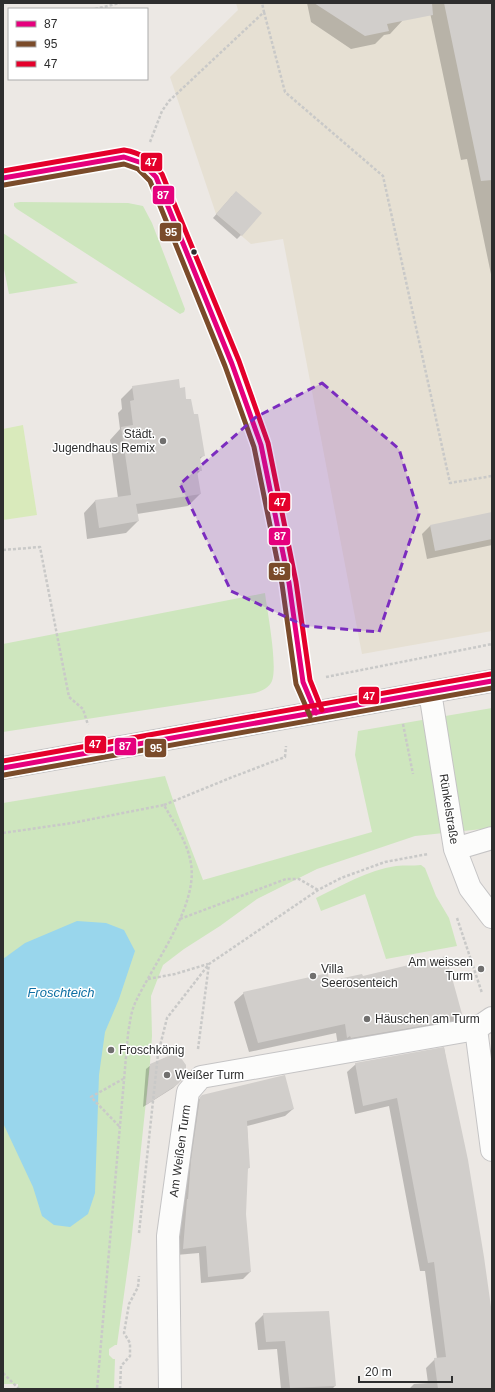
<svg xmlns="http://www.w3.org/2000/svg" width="495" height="1392" font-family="Arial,sans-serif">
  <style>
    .education { fill: #e6e0d3 }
    .green { fill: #cee6be }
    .pitch { fill: #d9eabb }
    .water { fill: #99d6ec }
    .shadow { fill: #0003 }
    .building { fill: #d1cecb }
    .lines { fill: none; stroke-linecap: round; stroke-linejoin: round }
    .service-casing { stroke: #c5c4c5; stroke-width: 15 }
    .minor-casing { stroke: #c5c4c5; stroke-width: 24 }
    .path { stroke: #c9c9c8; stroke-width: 2.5; stroke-dasharray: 3 2; stroke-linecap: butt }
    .service { stroke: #fcfcfb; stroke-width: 13 }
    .minor { stroke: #fcfcfb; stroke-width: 22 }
    .bus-1-casing { stroke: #fff; stroke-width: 8 }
    .bus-2-casing { stroke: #fff; stroke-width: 8 }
    .bus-3-casing { stroke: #fff; stroke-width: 8 }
    .bus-1 { stroke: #e5007d; stroke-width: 5 }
    .bus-2 { stroke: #7a4b2a; stroke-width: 5 }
    .bus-3 { stroke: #e4002b; stroke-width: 5 }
    .marked { fill: #7b2cbf; fill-opacity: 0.2; stroke: #7b2cbf; stroke-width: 3; stroke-dasharray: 8 5; stroke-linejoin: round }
    .bus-dot { fill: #2e2e2e; stroke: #fff; stroke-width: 1.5 }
    .poi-dot { fill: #706f6e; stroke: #fff; stroke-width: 1.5 }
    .labels { text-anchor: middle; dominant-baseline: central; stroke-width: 3; stroke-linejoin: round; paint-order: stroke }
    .poi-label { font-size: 12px; fill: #2e2e2e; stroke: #fff; text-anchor: start }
    .street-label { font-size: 12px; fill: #2e2e2e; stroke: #fff }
    .water-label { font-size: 13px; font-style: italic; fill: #0d6fa3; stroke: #fff }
    .line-badge { stroke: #fff; stroke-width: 1.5 }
    .badge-label { font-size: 11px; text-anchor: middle; font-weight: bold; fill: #fff }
  </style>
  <rect width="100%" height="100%" fill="#ece8e4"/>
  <path class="education" d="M236,3H492V631L362,654L283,239L251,244L216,214L170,77L238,10Z"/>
  <path class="green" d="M20,202L128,203L143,206L152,223L185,309L184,312L180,314L17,209L14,206V203Z
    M3,233L78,283L9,294L3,264Z
    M265,593C267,610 279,671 271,683C267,689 261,691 255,693L3,732V644Z
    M492,708V828L415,836L317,869L257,899L220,926L184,949L163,965L151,996L152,1036L150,1063L131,1244L117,1345H115L109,1349V1355L113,1359H115L114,1389H18V1384H3V803L165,776L177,812L203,880L372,832L355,755L358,731Z
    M421,865L425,868L436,896L449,918L457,946L386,959L365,894L321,911L316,898C341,886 368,870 396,866C405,865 413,866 421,865Z"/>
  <path class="pitch" d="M23,425L37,515L3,520V429Z"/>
  <path class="water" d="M77,921L106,923L124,930L135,951L119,999L105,1032L99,1075L95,1193L88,1214L70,1227L54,1225L42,1216L33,1187L3,1123V959L25,943Z"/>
  <path class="shadow" d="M307,3H414L403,20L390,34L384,35L375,44L351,49L311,22Z
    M428,3H492V279L467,159L461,160Z
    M232,196L241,235L237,239L213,218Z
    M133,387L179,389L185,400L203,456L199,460L201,470L197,474L200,494L188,506L137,514L138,521L126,533L87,539L84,513L95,501L118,498L110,440L120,429L118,413L122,409L121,399Z
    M492,513V545L427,559L422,534L430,526Z
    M362,977L461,1014L452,1023L338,1046L336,1033L249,1052L234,1002L244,993Z
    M444,1048L492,1319V1389H409L414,1384L428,1383L426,1368L435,1359H437L425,1271H420L389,1106L355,1114L347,1072L356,1064Z
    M151,1065L178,1083L173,1088L143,1107L146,1069Z
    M202,1096L293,1109L285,1116L247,1126L249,1168L247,1169L245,1214L250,1272L243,1279L201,1283L199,1253L176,1255L193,1106Z
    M264,1314L335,1386L332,1389H281L277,1349L258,1350L255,1323Z"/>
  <path class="building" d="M314,3H432L433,15L387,24L389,31L365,36Z
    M444,3H492V180L481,181Z
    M236,191L262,213L242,236L216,214Z
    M179,379L180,388L185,387L186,399H191L194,414H198L205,456L200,457L202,471H197L201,494L136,504L139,521L99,528L95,500L131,495L121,427L133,425L130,401L134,400L132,386Z
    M492,512V539L435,551L430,525Z
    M446,956L462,1014L438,1019L439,1023L351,1038L350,1036L347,1038L345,1024L258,1043L243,992L328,973L329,981L362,974L363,976Z
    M444,1047L468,1160L484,1257L492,1314V1389H438L434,1358L446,1357L434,1262L428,1263L397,1098L363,1106L355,1063Z
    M173,1054L181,1058L186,1065V1075L178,1084L146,1105L150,1064Z
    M285,1075L294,1109L247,1121L250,1168H248L246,1214L251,1272L208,1277L206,1246L183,1249L187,1199H188L191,1160L200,1097L202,1095Z
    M329,1311L336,1386L290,1388L285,1341L266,1342L263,1313Z"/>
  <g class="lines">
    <g class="service-casing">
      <path id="service" d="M3,178L124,157L133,159L142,163L156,177L187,251L232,364L261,445L289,583L303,682L316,713"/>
    </g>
    <g class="minor-casing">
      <path id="minor" d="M430,692L455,849L470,888L492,917
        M3,768L492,681
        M455,849L492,838
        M476,1029L492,1150
        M170,1389L168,1236L188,1092L201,1077L476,1029L492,1018"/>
    </g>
    <path class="path" d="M95,9L120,3
      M264,12L285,92L383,176L450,483L492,476
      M150,142L162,111L169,101L264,12L262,3
      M3,550L40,547L69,697L83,709L88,725
      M326,677L492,644
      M403,724L413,774
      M164,805L230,778L285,757L286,746
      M3,833L72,823L164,805C174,823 188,843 191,864C198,906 154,963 136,1001C131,1011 130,1022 128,1034L97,1389
      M457,918L482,993
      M180,919L286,879H299L318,890
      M148,979L175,974L208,964
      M198,1049L209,964L318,890L341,878L385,862L428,854
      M119,1126L91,1097L123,1079
      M139,1233L158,1054L167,1018L209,964
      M3,1373L19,1389
      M120,1389L121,1366L130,1356V1343L124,1333L129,1304L138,1287L139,1276"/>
    <use href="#service" class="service"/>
    <use href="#minor" class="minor"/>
    <g class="bus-1-casing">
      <path id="bus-1" d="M3,178L124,157L142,163L156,177L232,364L261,445L289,583L303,682L316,713
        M3,768L492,681"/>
    </g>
    <g class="bus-2-casing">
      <path id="bus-2" d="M4,185L124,164L138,169L150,181L225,366L254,447L282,584L296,684L310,716
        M4,775L492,688"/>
    </g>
    <g class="bus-3-casing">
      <path id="bus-3" d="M3,171L124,150C142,153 151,160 162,174L239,361L268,443L296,582L310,680L322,710
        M3,761L491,674"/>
    </g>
    <use href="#bus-1" class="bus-1"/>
    <use href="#bus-2" class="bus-2"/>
    <use href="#bus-3" class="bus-3"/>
  </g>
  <path class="marked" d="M322,383L399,449L419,514L379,632L305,626L231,591L180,484L256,417Z"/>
  <circle class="bus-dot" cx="194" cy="252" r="3.5"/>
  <g class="poi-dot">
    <circle cx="163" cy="441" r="4"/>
    <circle cx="481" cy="969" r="4"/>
    <circle cx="313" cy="976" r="4"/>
    <circle cx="367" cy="1019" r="4"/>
    <circle cx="111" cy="1050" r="4"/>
    <circle cx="167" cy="1075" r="4"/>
  </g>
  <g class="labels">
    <g class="poi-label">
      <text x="155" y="434" text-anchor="end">Städt.<tspan x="155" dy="14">Jugendhaus Remix</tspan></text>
      <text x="473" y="962" text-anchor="end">Am weissen<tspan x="473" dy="14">Turm</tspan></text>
      <text x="321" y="969">Villa<tspan x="321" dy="14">Seerosenteich</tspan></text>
      <text x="375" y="1019">Häuschen am Turm</text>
      <text x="119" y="1050">Froschkönig</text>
      <text x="175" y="1075">Weißer Turm</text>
    </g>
    <g class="street-label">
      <text transform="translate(449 809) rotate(81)">Rünkelstraße</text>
      <text transform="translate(180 1151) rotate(-82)">Am Weißen Turm</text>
    </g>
    <g class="water-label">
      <text x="61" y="992">Froschteich</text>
    </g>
  </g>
  <g class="line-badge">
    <rect x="140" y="152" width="23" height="20" rx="4" fill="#e4002b"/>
    <rect x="152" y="185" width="23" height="20" rx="4" fill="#e5007d"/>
    <rect x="159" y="222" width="23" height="20" rx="4" fill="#7a4b2a"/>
    <rect x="268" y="492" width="23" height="20" rx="4" fill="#e4002b"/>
    <rect x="268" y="527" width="23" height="19" rx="4" fill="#e5007d"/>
    <rect x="268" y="562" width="23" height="19" rx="4" fill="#7a4b2a"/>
    <rect x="358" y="686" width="22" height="19" rx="4" fill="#e4002b"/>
    <rect x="84" y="735" width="23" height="19" rx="4" fill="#e4002b"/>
    <rect x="114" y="737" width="23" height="19" rx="4" fill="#e5007d"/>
    <rect x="144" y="738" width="23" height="20" rx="4" fill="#7a4b2a"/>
  </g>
  <g class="badge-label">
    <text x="151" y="166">47</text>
    <text x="163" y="199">87</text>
    <text x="171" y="236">95</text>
    <text x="280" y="506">47</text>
    <text x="280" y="540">87</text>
    <text x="279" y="575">95</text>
    <text x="369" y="700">47</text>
    <text x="95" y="748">47</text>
    <text x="125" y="750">87</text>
    <text x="156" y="752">95</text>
  </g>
  <rect width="495" height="1392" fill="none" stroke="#2e2e2e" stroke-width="8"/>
  <rect x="8" y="8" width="140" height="72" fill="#ffffff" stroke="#ababab"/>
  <rect x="16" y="21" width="20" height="6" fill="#e5007d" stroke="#ababab"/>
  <text x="44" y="28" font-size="12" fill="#2e2e2e">87</text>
  <rect x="16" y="41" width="20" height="6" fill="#7a4b2a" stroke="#ababab"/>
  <text x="44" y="48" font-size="12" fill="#2e2e2e">95</text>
  <rect x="16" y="61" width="20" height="6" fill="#e4002b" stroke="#ababab"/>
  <text x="44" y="68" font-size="12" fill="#2e2e2e">47</text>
  <path d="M359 1376v6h93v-6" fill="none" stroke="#2e2e2e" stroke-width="2"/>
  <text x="365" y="1376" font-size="12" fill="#2e2e2e" stroke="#ffffff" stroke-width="3" paint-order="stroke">20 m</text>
</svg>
